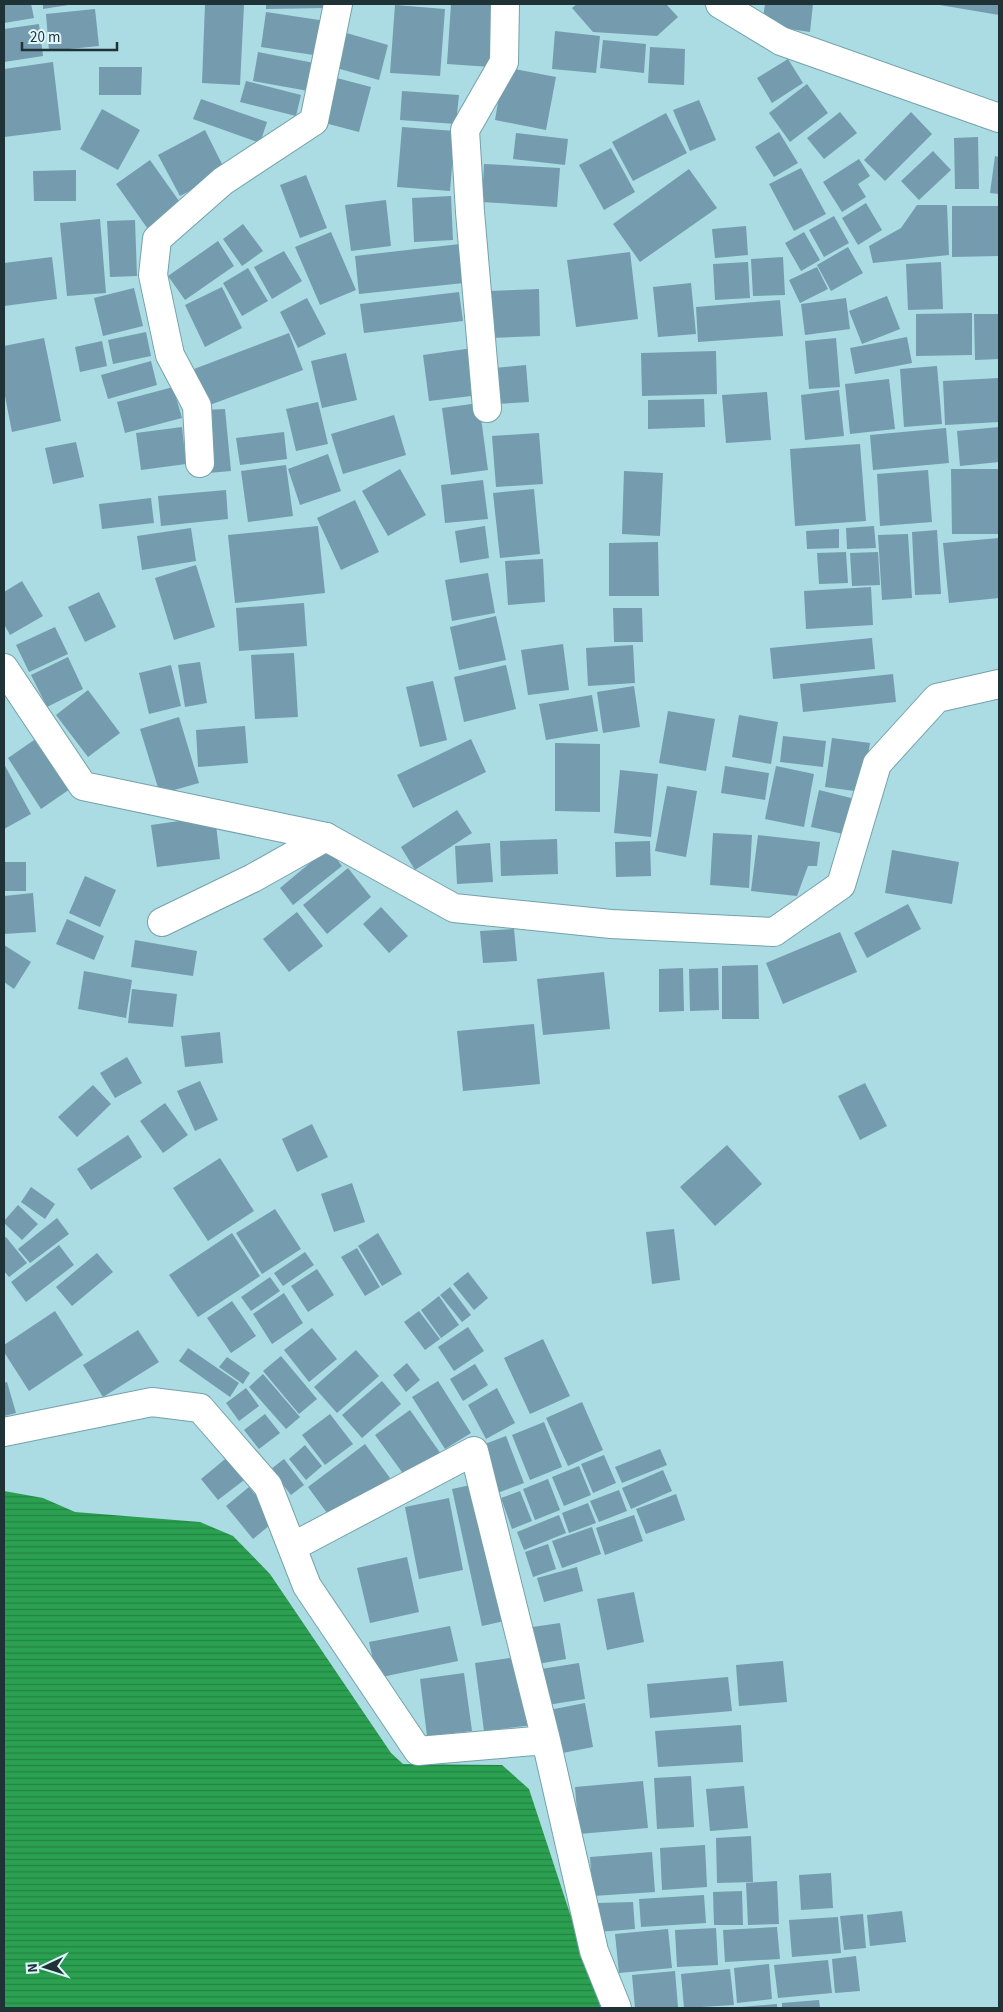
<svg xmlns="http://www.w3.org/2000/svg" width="1003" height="2012" font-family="'Source Sans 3',sans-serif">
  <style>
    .water { fill: url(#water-rules) }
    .building { fill: #749bae }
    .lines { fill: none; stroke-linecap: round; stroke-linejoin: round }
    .street-casing { stroke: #74a2aa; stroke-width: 30 }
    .secondary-casing { stroke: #74a2aa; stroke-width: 30 }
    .street { stroke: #fff; stroke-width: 28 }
    .secondary { stroke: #fff; stroke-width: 28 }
  </style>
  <defs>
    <pattern id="water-rules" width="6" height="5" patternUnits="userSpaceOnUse" patternTransform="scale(1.25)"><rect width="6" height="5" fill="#2aa050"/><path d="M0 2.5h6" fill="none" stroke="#238343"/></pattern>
  </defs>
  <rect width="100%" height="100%" fill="#abdbe3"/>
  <path class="water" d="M4,1491L43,1498L75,1512L200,1522L233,1536L270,1574L391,1753L403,1764L502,1765L529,1789L601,2008H4Z"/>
  <path class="building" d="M4,4H31L34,18L4,23Z
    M43,4H68V5L43,9Z
    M205,4H244L240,85L202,83Z
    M266,4H327V8L266,9Z
    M451,4H494L491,67L447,64Z
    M577,4H666L678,17L657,36L593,32L572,8Z
    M765,4H813L810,32L762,25Z
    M940,4H999V15L940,5Z
    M395,5L445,9L440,76L390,73Z
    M95,9L99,46L49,51L46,14Z
    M266,12L326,21L320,56L261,47Z
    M39,24L43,56L4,62V29Z
    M555,31L600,36L596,73L552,69Z
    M343,32L388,45L379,80L333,67Z
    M603,40L646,44L644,73L600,68Z
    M650,47L685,49L684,85L648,83Z
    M258,52L319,64L314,92L253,81Z
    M788,59L803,83L772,103L757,78Z
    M53,62L61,130L4,137V69Z
    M99,67H142L141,95H99Z
    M504,67L556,77L546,130L495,120Z
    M333,77L371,87L359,132L321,122Z
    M246,81L301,95L296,116L240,102Z
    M807,84L828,113L790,142L769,113Z
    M402,91L459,95L456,124L400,120Z
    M201,99L267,122L260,143L193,119Z
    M699,100L716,140L690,151L673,110Z
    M102,109L140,130L118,170L80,149Z
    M840,112L857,133L824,159L807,138Z
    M911,112L932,134L885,181L864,160Z
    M666,113L687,153L633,181L612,142Z
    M402,127L455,131L450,191L397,187Z
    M205,130L226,172L180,196L158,155Z
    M779,132L798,163L774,177L755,147Z
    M516,133L568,139L565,165L513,159Z
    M978,137L979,189H955L954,138Z
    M611,148L635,192L604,210L579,165Z
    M933,151L951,170L919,200L901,181Z
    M995,156L999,157V194L990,193Z
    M859,159L870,176L858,184L866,197L842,212L823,182Z
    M150,160L184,208L150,232L116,184Z
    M484,164L560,168L557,207L482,202Z
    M801,168L826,214L794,231L769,184Z
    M689,169L717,208L640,262L613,224Z
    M76,170V201H34L33,171Z
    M306,175L327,228L300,238L280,185Z
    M451,196L453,240L414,242L412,198Z
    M386,200L391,246L351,251L345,205Z
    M866,203L882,230L858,245L842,218Z
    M917,205H947L949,255L873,263L869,246L901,228Z
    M952,206H999V256L952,257Z
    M834,216L849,243L824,257L809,230Z
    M100,219L106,293L67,296L60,223Z
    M135,220L137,276L110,277L107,221Z
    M243,224L263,251L242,266L223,239Z
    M746,226L748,255L715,258L712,229Z
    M331,232L356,290L320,305L295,247Z
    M804,232L820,260L801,271L785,243Z
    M218,241L234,266L185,300L168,276Z
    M460,244L464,283L359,294L355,256Z
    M848,247L863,273L831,291L817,265Z
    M284,251L302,281L272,299L254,267Z
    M630,252L638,319L576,327L567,260Z
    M52,257L57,299L4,306V263Z
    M783,257L785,295L753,296L751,259Z
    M748,262L750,298L715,300L713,264Z
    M941,262L943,309L908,310L906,264Z
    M817,267L828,289L800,303L789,280Z
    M248,268L268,301L242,316L223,283Z
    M691,283L696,334L658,337L653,287Z
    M222,287L242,328L205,347L185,305Z
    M134,288L143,326L103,336L94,298Z
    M539,289L540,336L489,338L488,291Z
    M459,292L463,321L364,333L360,304Z
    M887,296L900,329L862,344L849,311Z
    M307,298L326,334L298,348L280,312Z
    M846,298L850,329L805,335L801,304Z
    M780,300L783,336L698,342L696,307Z
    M972,313V355L916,356V314Z
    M974,314H999V359L975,360Z
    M146,332L151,356L113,364L108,340Z
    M289,333L303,370L207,406L194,369Z
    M907,337L912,363L855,374L850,348Z
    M44,338L61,421L12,432L4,391V346Z
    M836,338L840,387L809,389L805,341Z
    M102,341L107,366L80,372L75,347Z
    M473,348L480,395L429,401L423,355Z
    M716,351L717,394L642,396L641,353Z
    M346,353L357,400L322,408L311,361Z
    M151,361L157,385L108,399L101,375Z
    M526,365L529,402L496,404L494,368Z
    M937,366L942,424L904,427L900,369Z
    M999,378V422L945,425L943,381Z
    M889,379L895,429L850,434L845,384Z
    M173,387L182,418L125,433L117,402Z
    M839,390L844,436L805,440L801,395Z
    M767,392L771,440L726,443L722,395Z
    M704,399L705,427L648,429V400Z
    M318,402L328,444L296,451L286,409Z
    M479,403L488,470L451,475L442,408Z
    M225,409L231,471L208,473L203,410Z
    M394,415L406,455L343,474L331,434Z
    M182,427L186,464L141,470L136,433Z
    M999,427V462L960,466L957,431Z
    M946,428L949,463L873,470L870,435Z
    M284,432L287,459L240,465L236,438Z
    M539,433L543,484L496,487L492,436Z
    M76,442L84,477L53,484L45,448Z
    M860,444L866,521L795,526L790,449Z
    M328,454L341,491L300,505L288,469Z
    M286,465L293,516L248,522L241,471Z
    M400,469L426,515L388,536L362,491Z
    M951,469H999V534H952Z
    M928,470L932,522L880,526L877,474Z
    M624,471L663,473L660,536L622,534Z
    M483,480L488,519L445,523L441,485Z
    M534,489L540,554L500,558L493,493Z
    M226,490L228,519L161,526L158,496Z
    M151,498L154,523L102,529L99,504Z
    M355,500L379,552L341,570L317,518Z
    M318,526L325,593L235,603L228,535Z
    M485,526L489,558L460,563L455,531Z
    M874,526L876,548L847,549L846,528Z
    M191,528L196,561L142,570L137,536Z
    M839,529V548L807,549L806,531Z
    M937,530L941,594L915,595L912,532Z
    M908,534L912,598L882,600L878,535Z
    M999,538V598L949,603L943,543Z
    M658,542L659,596H609V543Z
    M846,552L848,583L819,584L817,553Z
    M878,552L880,585L852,586L850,553Z
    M543,559L545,602L508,605L505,561Z
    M196,565L215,627L174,640L155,578Z
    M488,573L495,613L452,621L445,580Z
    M22,581L43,616L10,635L4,624V592Z
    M871,587L873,625L806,629L804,591Z
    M99,592L116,627L85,642L68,607Z
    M304,603L307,646L239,651L236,608Z
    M613,608H642L643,642H614Z
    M496,616L506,660L459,670L450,627Z
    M55,627L68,654L29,672L16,645Z
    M872,638L875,669L773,679L770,648Z
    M563,644L569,690L528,695L521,650Z
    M633,645L635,683L588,686L586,648Z
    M294,653L298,717L255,719L251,655Z
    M68,657L83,689L47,707L31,675Z
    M200,662L207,703L185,707L178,665Z
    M171,665L181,706L149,714L139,673Z
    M506,665L516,709L464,722L454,677Z
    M893,674L896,702L803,712L800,684Z
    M433,681L447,740L420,747L406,687Z
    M634,686L640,727L603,733L597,692Z
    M88,690L120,733L88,757L56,715Z
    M592,695L598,731L546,740L539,704Z
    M668,711L715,719L706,771L659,763Z
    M739,715L778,722L771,764L732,757Z
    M179,717L199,783L160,794L140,729Z
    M245,726L248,763L198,767L196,730Z
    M783,736L826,741L823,767L780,762Z
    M37,738L70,789L41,809L8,758Z
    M832,738L870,743L862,792L825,787Z
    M471,739L486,772L413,808L397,775Z
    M555,743L600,744V812L555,811Z
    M4,764L31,814L4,829Z
    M725,766L769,773L765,800L721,793Z
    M776,766L814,774L804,827L765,819Z
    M620,770L658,774L651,837L614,833Z
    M667,786L697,791L686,857L655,851Z
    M819,790L855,799L848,835L811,827Z
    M457,810L472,833L415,870L401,847Z
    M215,816L220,859L157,867L151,825Z
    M713,833L752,835L749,888L710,885Z
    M758,835L820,842L817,866H808L797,896L751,891Z
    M557,839L558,874L501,876L500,841Z
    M650,841L651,876L616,877L615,842Z
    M490,843L493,882L457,884L455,846Z
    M328,848L342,866L293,905L280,888Z
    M892,850L959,862L952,904L885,893Z
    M4,862H26V891H4Z
    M348,868L371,897L327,934L303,905Z
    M85,876L116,890L100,927L69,913Z
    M33,893L36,932L4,934V896Z
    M908,904L921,929L867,958L854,933Z
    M381,907L408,936L389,953L363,924Z
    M297,912L323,946L289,972L263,939Z
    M67,919L104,936L94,960L56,944Z
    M514,929L517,961L483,963L480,931Z
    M840,932L857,972L783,1004L766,963Z
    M135,940L197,951L193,976L131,967Z
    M4,945L31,962L14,989L4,982Z
    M758,965L759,1019H722V966Z
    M683,968L684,1011L659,1012V969Z
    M718,968L719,1010L690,1011L689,969Z
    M84,971L132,980L126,1018L78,1009Z
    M604,972L610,1029L543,1035L537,979Z
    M132,989L177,994L173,1027L128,1023Z
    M534,1024L540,1084L463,1091L457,1031Z
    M220,1032L223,1063L185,1067L181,1036Z
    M127,1057L142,1083L115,1098L100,1073Z
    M200,1081L218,1120L195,1131L177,1091Z
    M865,1083L887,1126L860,1140L838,1096Z
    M93,1085L111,1104L77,1137L58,1117Z
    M165,1103L188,1135L163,1153L140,1121Z
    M312,1124L328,1157L297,1172L282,1139Z
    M128,1135L142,1157L91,1190L77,1169Z
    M727,1145L762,1184L715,1226L680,1187Z
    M220,1158L254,1211L208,1241L173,1188Z
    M352,1183L365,1222L334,1232L321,1194Z
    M31,1187L55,1204L45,1219L21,1202Z
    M18,1205L38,1224L22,1240L4,1223V1221Z
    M275,1209L301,1249L262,1274L236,1233Z
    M57,1218L69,1234L30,1263L18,1249Z
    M674,1229L680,1280L652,1284L646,1232Z
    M232,1233L260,1276L198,1317L169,1275Z
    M378,1233L402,1274L382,1286L358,1246Z
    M6,1237L27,1263L9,1277L4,1271V1239Z
    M59,1245L74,1265L26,1302L11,1282Z
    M357,1248L380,1287L365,1296L341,1257Z
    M305,1252L314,1265L283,1286L274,1273Z
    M97,1253L113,1272L72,1306L56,1287Z
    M317,1269L334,1295L308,1312L291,1286Z
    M468,1272L488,1298L474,1310L453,1284Z
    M270,1277L280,1291L251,1311L241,1297Z
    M450,1287L471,1315L462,1322L440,1295Z
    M284,1293L303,1323L272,1344L253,1314Z
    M439,1296L459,1325L441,1338L421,1310Z
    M232,1301L256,1336L231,1353L207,1318Z
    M55,1311L83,1355L29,1391L4,1352V1345Z
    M419,1311L440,1339L425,1350L404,1322Z
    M468,1327L484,1351L454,1371L438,1347Z
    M312,1328L337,1359L309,1382L284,1350Z
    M138,1330L159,1362L103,1397L83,1365Z
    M543,1339L570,1396L530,1414L504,1358Z
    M188,1348L239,1383L230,1397L179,1361Z
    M356,1350L379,1376L337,1413L314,1387Z
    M281,1356L317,1399L299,1414L263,1371Z
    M227,1357L250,1373L243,1384L219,1367Z
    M407,1363L420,1380L406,1392L393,1375Z
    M475,1364L488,1385L463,1401L450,1379Z
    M263,1374L300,1417L286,1429L249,1387Z
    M382,1381L401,1404L362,1438L342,1415Z
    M438,1381L471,1433L445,1449L412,1397Z
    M7,1382L16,1413L4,1416V1383Z
    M246,1388L259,1406L239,1421L226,1403Z
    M497,1388L515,1423L486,1439L468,1405Z
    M582,1402L603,1450L568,1466L546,1418Z
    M410,1410L441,1454L407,1479L375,1435Z
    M265,1414L280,1433L259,1449L244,1430Z
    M330,1414L353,1444L325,1465L302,1435Z
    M544,1422L562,1467L530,1480L512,1435Z
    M506,1436L524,1483L495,1494L477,1447Z
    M365,1444L390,1478L333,1521L308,1487Z
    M305,1445L322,1466L306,1480L289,1459Z
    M660,1449L667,1465L622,1483L615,1467Z
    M230,1455L248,1477L218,1500L201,1479Z
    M604,1455L616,1483L593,1493L581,1464Z
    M284,1459L304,1485L291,1495L271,1469Z
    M579,1466L591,1495L564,1506L552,1477Z
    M663,1470L672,1491L631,1509L622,1488Z
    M548,1479L560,1510L535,1520L523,1489Z
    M480,1483L509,1620L482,1626L452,1489Z
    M249,1487L276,1520L253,1539L226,1506Z
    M619,1490L627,1511L599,1522L590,1501Z
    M520,1491L532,1521L512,1529L501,1498Z
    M676,1494L685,1520L646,1534L636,1509Z
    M449,1498L463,1570L419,1579L405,1507Z
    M588,1503L596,1523L569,1533L562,1513Z
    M559,1515L566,1533L524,1550L517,1532Z
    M634,1515L643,1541L605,1555L596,1528Z
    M592,1527L601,1554L562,1568L552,1541Z
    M548,1544L556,1569L533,1577L525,1552Z
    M407,1557L419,1612L370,1623L357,1568Z
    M577,1567L583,1591L544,1602L537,1578Z
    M634,1592L644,1642L607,1650L597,1599Z
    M560,1623L566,1659L532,1665L526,1628Z
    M450,1626L458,1661L377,1678L369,1642Z
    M524,1656L533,1725L484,1731L475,1663Z
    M783,1661L787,1702L739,1706L736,1665Z
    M579,1663L585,1699L541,1706L535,1670Z
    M464,1673L472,1731L427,1736L420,1679Z
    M728,1677L732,1711L650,1718L647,1684Z
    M585,1703L593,1747L552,1755L544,1711Z
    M741,1725L743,1762L658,1767L655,1731Z
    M691,1776L694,1827L657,1829L654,1778Z
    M643,1781L648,1828L579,1834L575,1787Z
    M744,1786L748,1828L710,1831L706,1789Z
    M751,1836L753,1882L717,1883L716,1838Z
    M705,1845L707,1887L662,1890L660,1848Z
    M652,1852L655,1892L593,1896L590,1857Z
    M831,1873L833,1908L801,1910L799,1875Z
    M777,1881L779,1924L748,1925L746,1883Z
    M742,1891L743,1925H714L713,1892Z
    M704,1895L706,1923L641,1927L639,1899Z
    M633,1902L635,1929L598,1932L597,1903Z
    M902,1911L906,1942L870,1946L867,1915Z
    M863,1914L866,1948L844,1950L840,1916Z
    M838,1917L841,1953L792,1957L789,1920Z
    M777,1927L780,1959L725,1962L723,1930Z
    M716,1928L718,1965L677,1967L675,1930Z
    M668,1929L672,1968L619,1973L615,1934Z
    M856,1956L860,1991L835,1993L832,1959Z
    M828,1960L832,1993L778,1998L774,1965Z
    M769,1964L772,1999L737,2003L734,1968Z
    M730,1969L734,2005L684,2008L681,1974Z
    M675,1971L678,2007L635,2008L632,1975Z
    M819,2000L820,2008H782V2003Z
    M777,2004V2008H741V2007Z"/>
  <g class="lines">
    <g class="street-casing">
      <path id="street" d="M487,408L470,212L465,130L504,62L505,4
        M200,463L197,406L170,355L153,275L157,239L223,181L314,121L338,4
        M162,922L253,878L326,837
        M4,1432L152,1402L200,1408L268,1486L307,1586L418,1751L546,1740
        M292,1547L474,1451L546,1740L594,1951L617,2008"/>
    </g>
    <g class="secondary-casing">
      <path id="secondary" d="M720,4L781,41L999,118
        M4,668L83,786L326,837L454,908L611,924L774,932L841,885L877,764L937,698L999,684"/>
    </g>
    <use href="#street" class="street"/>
    <use href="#secondary" class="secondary"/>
  </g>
  <rect width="1003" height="2012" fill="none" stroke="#1f3236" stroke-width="10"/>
  <g transform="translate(45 1967) rotate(266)" stroke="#dff7fb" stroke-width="4" paint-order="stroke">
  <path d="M0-4L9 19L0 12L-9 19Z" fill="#1f3236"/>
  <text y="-8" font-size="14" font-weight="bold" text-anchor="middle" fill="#1f3236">N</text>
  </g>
  <path d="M22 42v8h95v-8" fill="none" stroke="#1f3236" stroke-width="2.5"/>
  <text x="30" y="42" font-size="15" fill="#1f3236" stroke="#dff7fb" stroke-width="4" paint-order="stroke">20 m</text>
</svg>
